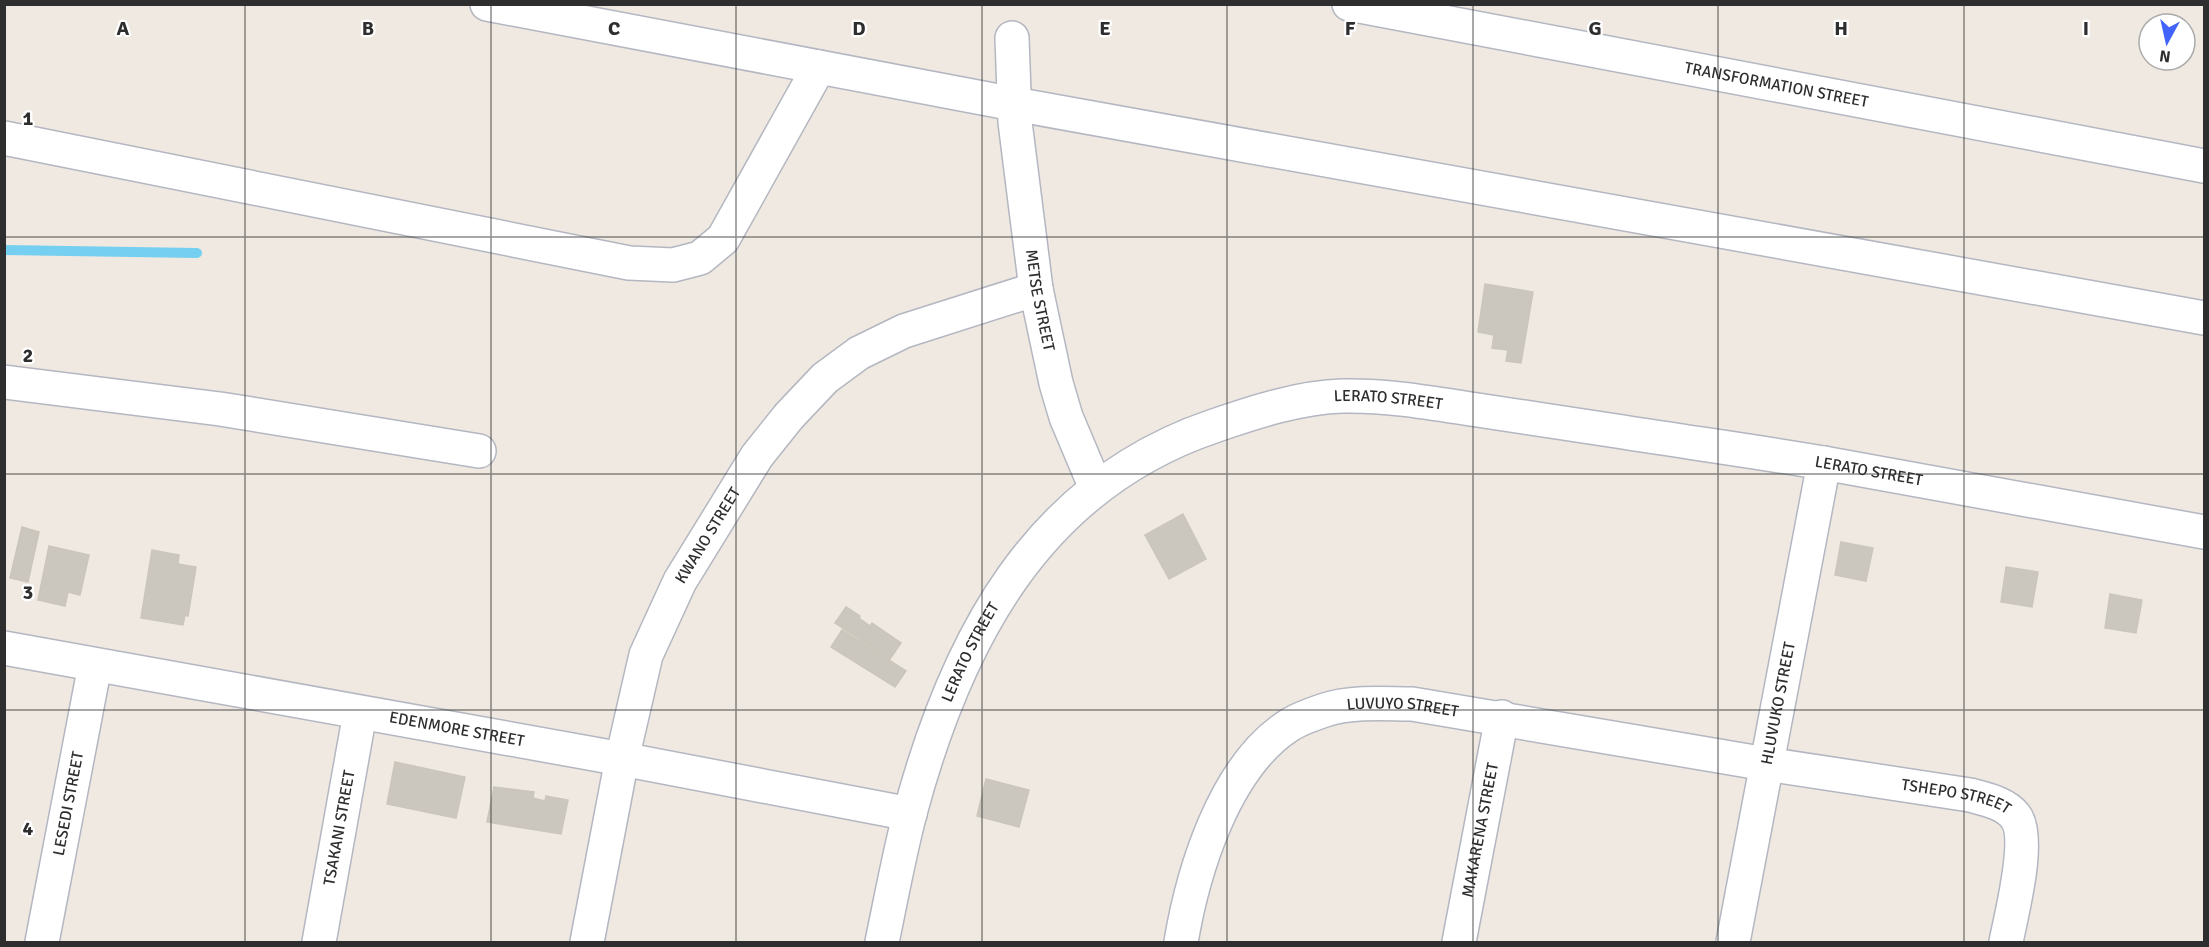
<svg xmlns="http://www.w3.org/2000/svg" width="2209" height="947" font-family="Signika,sans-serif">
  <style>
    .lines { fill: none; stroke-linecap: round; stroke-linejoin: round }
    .stream { stroke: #75cff0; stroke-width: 10 }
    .building { fill: #cbc7bf; stroke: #cbc5ba; stroke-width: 1.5 }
    .minor-casing { stroke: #b4b7c1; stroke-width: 36 }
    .minor { stroke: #fff; stroke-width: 33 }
    .grid { fill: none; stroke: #2e2e2e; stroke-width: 1.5; stroke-opacity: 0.55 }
    .labels { text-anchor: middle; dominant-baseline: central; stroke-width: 4.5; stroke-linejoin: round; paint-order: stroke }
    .street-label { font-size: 16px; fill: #2e2e2e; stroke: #fff }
    .grid-label { font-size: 20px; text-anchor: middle; font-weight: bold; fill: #2e2e2e; stroke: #fff; stroke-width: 4.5; stroke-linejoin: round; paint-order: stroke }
  </style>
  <rect width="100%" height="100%" fill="#efe9e1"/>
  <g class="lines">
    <path class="stream" d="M4,250L197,253"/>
  </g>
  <path class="building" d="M1485,284L1533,292L1521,363L1506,361L1508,350L1492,348L1494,335L1478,332Z
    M1183,514L1206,559L1169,579L1145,535Z
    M22,527L39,532L28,582L10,578Z
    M1841,542L1873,548L1866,581L1835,575Z
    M49,546L89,555L80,595L68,592L65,606L38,600Z
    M152,550L179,555L178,564L196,567L188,616L185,615L183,625L141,618Z
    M2006,567L2038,572L2032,607L2001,602Z
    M2110,594L2142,600L2136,633L2105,628Z
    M846,607L860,616L859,618L870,626L872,623L901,643L890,659L835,623Z
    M842,630L906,671L895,687L831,647Z
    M395,762L465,777L456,818L387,804Z
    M986,779L1029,790L1019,827L977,816Z
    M494,787L534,792L533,798L545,801L546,796L568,800L561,834L487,822Z"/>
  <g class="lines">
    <g class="minor-casing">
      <g id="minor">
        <path d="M487,4L1014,104L2204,318"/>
        <path id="s1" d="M1349,4L2204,166"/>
        <path id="s2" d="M1012,38L1015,122L1036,289L1056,383L1066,417L1096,488"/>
        <path d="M4,138L629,263L673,265L700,258L723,239L819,67"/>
        <path d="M4,382L220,409L479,451"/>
        <path id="s3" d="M4,648L622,759L910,814"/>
        <path id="s4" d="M42,942L95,665"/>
        <path id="s5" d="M319,942L360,713"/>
        <path id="s6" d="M587,942L622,759L646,655L680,581L757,456L789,416L825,378L859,353L904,331L1036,289"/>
        <path id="s7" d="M882,942C891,899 899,855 910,813C956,641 1036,486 1214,426C1255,412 1300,397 1343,396C1391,395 1437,404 1484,411C1530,418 1577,425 1623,432C1692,443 1760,452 1829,464C1954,486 2079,509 2204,532"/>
        <path id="s8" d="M1181,942C1193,871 1224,768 1288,726C1298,719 1313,714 1325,710C1352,701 1384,704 1412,704L1766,764L1970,795C1985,799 2005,803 2015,816C2032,837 2011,916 2006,942"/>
        <path id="s9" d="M1459,942L1502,717"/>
        <path id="s10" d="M1733,942L1824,463"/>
      </g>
    </g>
    <use href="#minor" class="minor"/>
  </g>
  <path class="grid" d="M245,4V942M491,4V942M736,4V942M982,4V942M1227,4V942M1473,4V942M1718,4V942M1964,4V942M4,237H2204M4,474H2204M4,710H2204"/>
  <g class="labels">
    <g class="street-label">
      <text stroke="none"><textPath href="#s1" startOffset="435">TRANSFORMATION STREET</textPath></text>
      <text stroke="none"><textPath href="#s2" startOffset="264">METSE STREET</textPath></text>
      <text stroke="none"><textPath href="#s7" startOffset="825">LERATO STREET</textPath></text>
      <text stroke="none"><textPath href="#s7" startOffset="1311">LERATO STREET</textPath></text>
      <text stroke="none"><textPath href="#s6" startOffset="428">KWANO STREET</textPath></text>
      <text stroke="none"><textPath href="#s7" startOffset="304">LERATO STREET</textPath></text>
      <text stroke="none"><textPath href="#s10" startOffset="243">HLUVUKO STREET</textPath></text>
      <text stroke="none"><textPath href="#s8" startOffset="366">LUVUYO STREET</textPath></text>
      <text stroke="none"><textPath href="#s3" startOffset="460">EDENMORE STREET</textPath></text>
      <text stroke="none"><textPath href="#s8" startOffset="927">TSHEPO STREET</textPath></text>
      <text stroke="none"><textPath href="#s4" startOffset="141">LESEDI STREET</textPath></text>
      <text stroke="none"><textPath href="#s5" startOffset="116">TSAKANI STREET</textPath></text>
      <text stroke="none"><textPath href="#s9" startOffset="114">MAKARENA STREET</textPath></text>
    </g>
  </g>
  <g class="grid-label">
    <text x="123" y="35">A</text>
    <text x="368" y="35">B</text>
    <text x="614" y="35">C</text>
    <text x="859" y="35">D</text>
    <text x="1105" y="35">E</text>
    <text x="1350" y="35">F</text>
    <text x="1595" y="35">G</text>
    <text x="1841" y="35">H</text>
    <text x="2086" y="35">I</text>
    <text x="28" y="125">1</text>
    <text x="28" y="362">2</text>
    <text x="28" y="599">3</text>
    <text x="28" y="835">4</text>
  </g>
  <rect width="2209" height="947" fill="none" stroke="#2e2e2e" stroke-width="12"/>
  <g transform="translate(2167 42) rotate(188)"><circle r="28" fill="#ffffff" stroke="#ababab" stroke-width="1.5"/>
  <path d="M0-4.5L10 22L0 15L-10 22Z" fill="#4264fb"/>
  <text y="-9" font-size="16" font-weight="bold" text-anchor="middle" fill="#2e2e2e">N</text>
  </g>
</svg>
